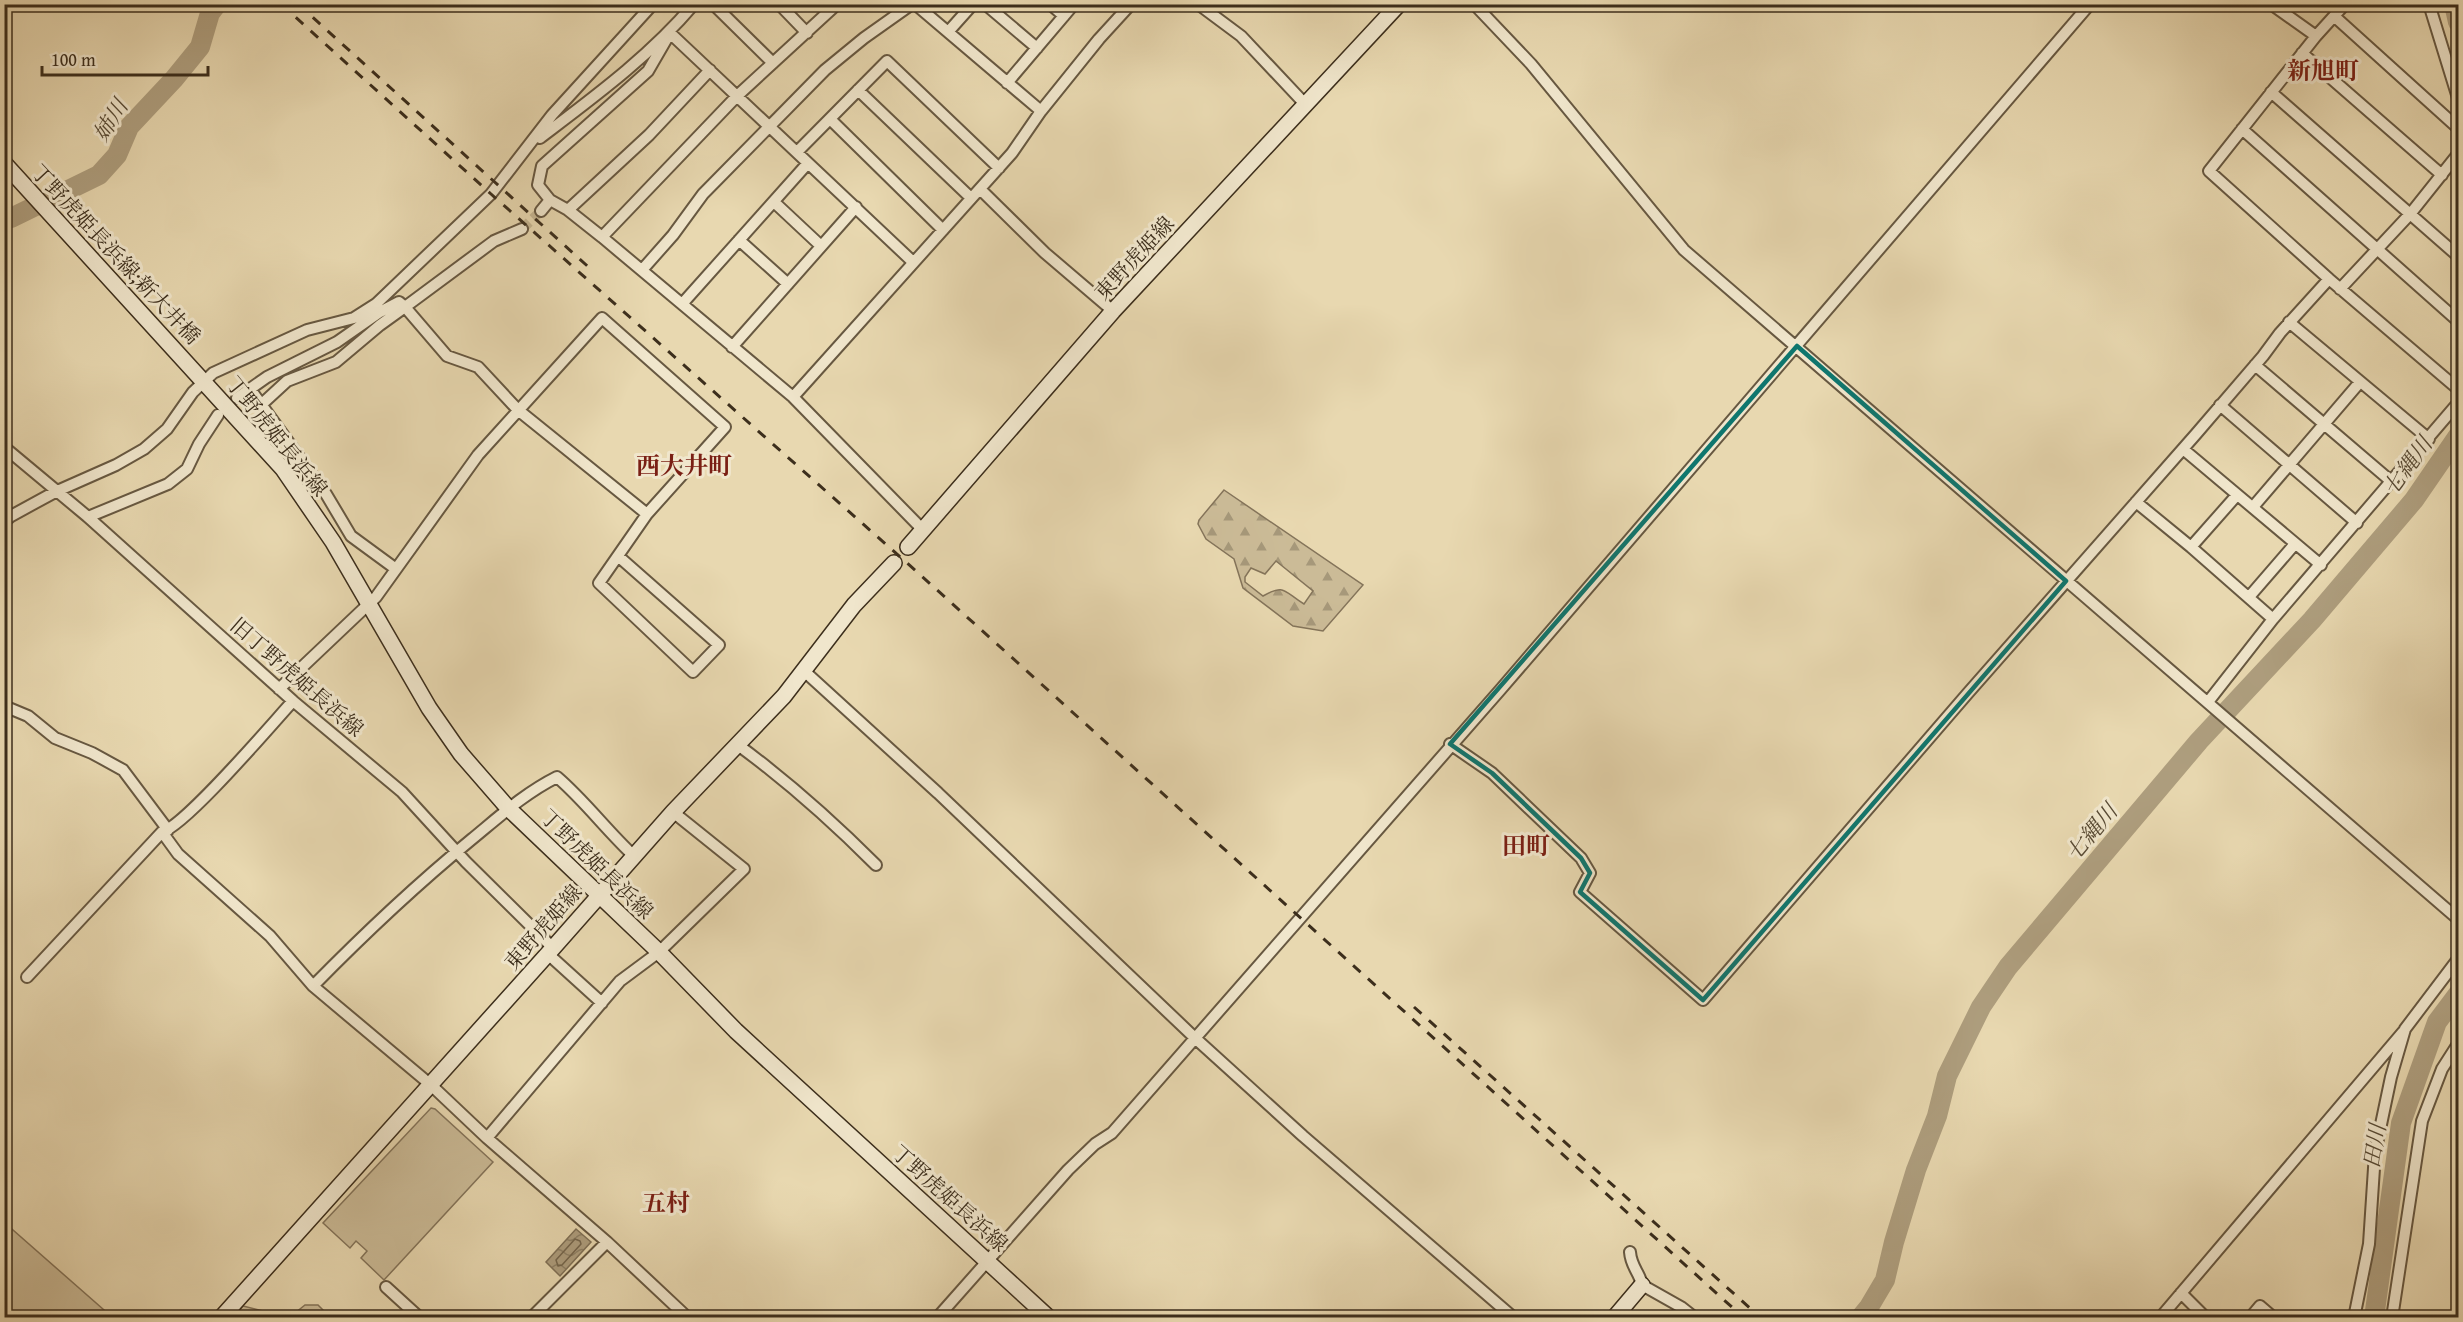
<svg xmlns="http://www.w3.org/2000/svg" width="2463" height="1322" font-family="'Gentium Book Plus','Noto Serif JP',serif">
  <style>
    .forest { fill: url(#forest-firs); stroke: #84745a; stroke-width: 1.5; fill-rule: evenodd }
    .park { fill: #cbbb97; stroke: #84745a; stroke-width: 1.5 }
    .water { fill: url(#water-waves); stroke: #807157; stroke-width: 1.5 }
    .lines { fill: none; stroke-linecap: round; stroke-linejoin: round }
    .shore { stroke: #75664d; stroke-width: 1.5 }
    .river { stroke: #ae9e7e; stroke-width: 20 }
    .minor-tunnel { stroke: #c6b692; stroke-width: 10; stroke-dasharray: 10 5; stroke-linecap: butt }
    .minor-casing { stroke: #675841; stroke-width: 14 }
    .secondary-casing { stroke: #3c2e1c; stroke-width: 18 }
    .minor { stroke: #f0e6cc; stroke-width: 10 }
    .secondary { stroke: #f0e6cc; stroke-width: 15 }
    .rail { stroke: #3c2e1c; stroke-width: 3; stroke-dasharray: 10 10; stroke-linecap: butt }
    .marked { fill: none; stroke: #0f766e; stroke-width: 4.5; stroke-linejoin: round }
    .labels { text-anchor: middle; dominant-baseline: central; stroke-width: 6; stroke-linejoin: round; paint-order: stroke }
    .street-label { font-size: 21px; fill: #3c2e1c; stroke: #f0e6cc }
    .water-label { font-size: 22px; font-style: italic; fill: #584a34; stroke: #f0e6cc }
    .quarter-label { font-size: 24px; font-weight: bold; fill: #7a1f14; stroke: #f0e6cc }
  </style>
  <defs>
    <pattern id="forest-firs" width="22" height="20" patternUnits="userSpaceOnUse" patternTransform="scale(1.5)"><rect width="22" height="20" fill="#cbbb97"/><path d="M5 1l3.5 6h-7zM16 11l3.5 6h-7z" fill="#a6987a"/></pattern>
    <pattern id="water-waves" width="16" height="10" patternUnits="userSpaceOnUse" patternTransform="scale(1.5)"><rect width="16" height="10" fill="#ae9e7e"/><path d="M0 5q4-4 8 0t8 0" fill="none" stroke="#8f8166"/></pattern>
  </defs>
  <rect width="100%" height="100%" fill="#e8d8b0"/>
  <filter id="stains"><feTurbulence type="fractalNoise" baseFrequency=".00333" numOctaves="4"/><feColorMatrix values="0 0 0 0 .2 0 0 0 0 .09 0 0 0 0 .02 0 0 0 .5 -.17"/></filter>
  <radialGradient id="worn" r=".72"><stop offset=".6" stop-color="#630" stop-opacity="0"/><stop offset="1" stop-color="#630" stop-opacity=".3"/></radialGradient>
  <path class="forest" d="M1224,490L1363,585L1323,631L1293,626L1243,588L1234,559L1206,539L1198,524L1199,520ZM1276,561L1313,591L1304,604C1284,592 1285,583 1263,596L1245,582V577L1251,568L1265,574Z"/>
  <path class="park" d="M431,1108L435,1109L493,1162L384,1280L361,1258L367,1251L356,1241L350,1248L323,1223Z
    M4,1223H5L112,1317H5Z
    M305,1305H318L330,1317H290Z
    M243,1306L287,1317H233Z"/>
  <path class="water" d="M576,1229L591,1242L560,1276L546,1262Z"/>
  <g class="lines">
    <path class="shore" d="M575,1239L580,1241L581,1244L562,1265L558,1266L556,1260Z"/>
    <path class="river" d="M2454,4L2458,22
      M4,219L11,218L99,175L117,155L129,127L174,79L200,47L210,13L217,4
      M1860,1318L1869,1307L1885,1280L1894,1242L1916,1170L1937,1116L1947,1076L1981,1007L2008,967L2199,741L2312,620L2414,500L2458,436
      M2374,1318L2401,1123L2437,1022L2458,994"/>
    <path class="minor-tunnel" d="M522,229L541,211"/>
    <g class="minor-casing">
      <path id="minor" d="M713,4L773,63
        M779,4L807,33
        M915,4L1041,111L1099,39L1131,4
        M985,4L1037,48
        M1050,4L1064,16
        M1198,4L1241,36L1305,104
        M1474,4L1531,64L1684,250L2458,919
        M2271,4L2316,36
        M2429,4L2458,98
        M2334,16L2458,128
        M948,32L973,4
        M2302,53L2442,175
        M1007,83L1074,4
        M858,90L971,198
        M2271,92L2458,256
        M830,119L943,230
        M2242,129L2458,321
        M540,138C594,97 650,56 694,4
        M797,152L887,61L999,168
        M980,189L1045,253L1113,311
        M774,202L821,246
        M568,210L649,135L710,70
        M541,211L550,200
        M602,237L737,96L837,4
        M739,240L788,284
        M913,262L670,33L648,71L542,166L538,185L550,200L568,210L602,237L793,397L923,530
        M642,270L673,235L703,194L825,70L864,38L912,4
        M2329,279L2209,171L2316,36L2345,4
        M2340,289L2411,213L2458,154
        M682,304L808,163
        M2289,322L2429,439
        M732,347L856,207
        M2255,365L2392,482
        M250,389L326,494L351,536L396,569
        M793,397L1012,153L1041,111
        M237,398L267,377L337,342L380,312L399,302L405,307L494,241L522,229
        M262,404L287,381L336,362L380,325L405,307L447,356L478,367L518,410L647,514L725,427L602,318L478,455L376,597L279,689
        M2220,405L2357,523
        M4,447L88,517L293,701L402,792L466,862L553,948
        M2183,449L2321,565
        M2136,502L2191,547L2273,619
        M2253,507L2360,382
        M88,517L168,484L187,469L199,444L218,415
        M4,522L11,516L55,492L116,465L144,449L167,429L193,392L213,373L307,330L354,318L376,304L491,194L552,115L653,4
        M2191,547L2237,495
        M618,556L719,645L693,672L599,583L647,514
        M2249,597L2294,545
        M803,670L938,793L1195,1038L1303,1136L1514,1318
        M2208,702L2273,619L2458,403
        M4,706L28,716L55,738L92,753L123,770L168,830
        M1450,744L1492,773L1581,858L1590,873L1580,892L1703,1000L1968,693L2196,434L2263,356L2280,333L2329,279L2458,389
        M738,745C787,781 833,822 876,865
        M162,832L178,854L270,936L313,986L431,1085L487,1138L607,1242L688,1318
        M548,954L602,1003
        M27,977L162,832C186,825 271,725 293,701
        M313,986C364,934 416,885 472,839C500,816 525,793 557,777C585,801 607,831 634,856
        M487,1138L620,981L659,952L744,869L673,812
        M1630,1252C1631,1267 1640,1273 1642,1285L1681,1307L1695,1318
        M386,1287L420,1318
        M2181,1293L2206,1318
        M531,1318L607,1242
        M937,1318L1068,1170L1095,1144L1112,1133L1501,689L2090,4
        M2160,1318L2403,1032
        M2250,1318L2260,1306L2274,1318
        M2354,1318L2369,1244L2375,1153L2391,1077L2405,1029L2458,959
        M2392,1318L2422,1121L2442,1069L2458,1044"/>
    </g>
    <g class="secondary-casing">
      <path id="secondary" d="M4,163L283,469L333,542L429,708L461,754L508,808L659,952L736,1031L1049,1318
        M908,547L1113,311L1399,4
        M221,1318L553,948L673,812L784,696L854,605L894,563
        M1614,1318L1642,1285"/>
    </g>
    <use href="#minor" class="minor"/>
    <use href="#secondary" class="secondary"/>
    <path class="rail" d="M281,4L491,194L916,571L1744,1318
      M298,4L594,272
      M1414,1007L1761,1318"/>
  </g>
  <path class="marked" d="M1797,346L2066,581L1703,1000L1580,892L1590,873L1581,858L1492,773L1450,744Z"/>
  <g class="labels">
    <g class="street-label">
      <text transform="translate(116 254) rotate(47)">丁野虎姫長浜線;新大井橋</text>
      <text transform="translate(1134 258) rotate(-47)">東野虎姫線</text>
      <text transform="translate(277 436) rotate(51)">丁野虎姫長浜線</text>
      <text transform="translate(297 677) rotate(41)">旧丁野虎姫長浜線</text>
      <text transform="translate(597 864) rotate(44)">丁野虎姫長浜線</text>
      <text transform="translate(543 927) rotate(-49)">東野虎姫線</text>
      <text transform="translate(950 1198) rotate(42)">丁野虎姫長浜線</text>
    </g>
    <g class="water-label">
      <text transform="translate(110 120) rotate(-58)">姉川</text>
      <text transform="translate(2407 466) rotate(-54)">七縄川</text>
      <text transform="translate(2091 832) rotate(-50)">七縄川</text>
      <text transform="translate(2374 1146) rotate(-81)">田川</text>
    </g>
    <g class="quarter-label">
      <text x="2323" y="70">新旭町</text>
      <text x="684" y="465">西大井町</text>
      <text x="1526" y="845">田町</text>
      <text x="666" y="1202">五村</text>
    </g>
  </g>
  <rect width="2463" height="1322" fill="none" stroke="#e8d8b0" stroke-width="24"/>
  <rect x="6" y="6" width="2451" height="1310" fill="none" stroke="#3c2e1c" stroke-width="3"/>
  <rect x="12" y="12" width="2439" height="1298" fill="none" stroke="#3c2e1c" stroke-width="1.5"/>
  <path d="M42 66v9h166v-9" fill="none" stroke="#3c2e1c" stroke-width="3"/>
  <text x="51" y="66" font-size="18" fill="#3c2e1c" stroke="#f0e6cc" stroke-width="4.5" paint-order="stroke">100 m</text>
  <rect width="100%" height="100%" filter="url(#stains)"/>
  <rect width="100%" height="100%" fill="url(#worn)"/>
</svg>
